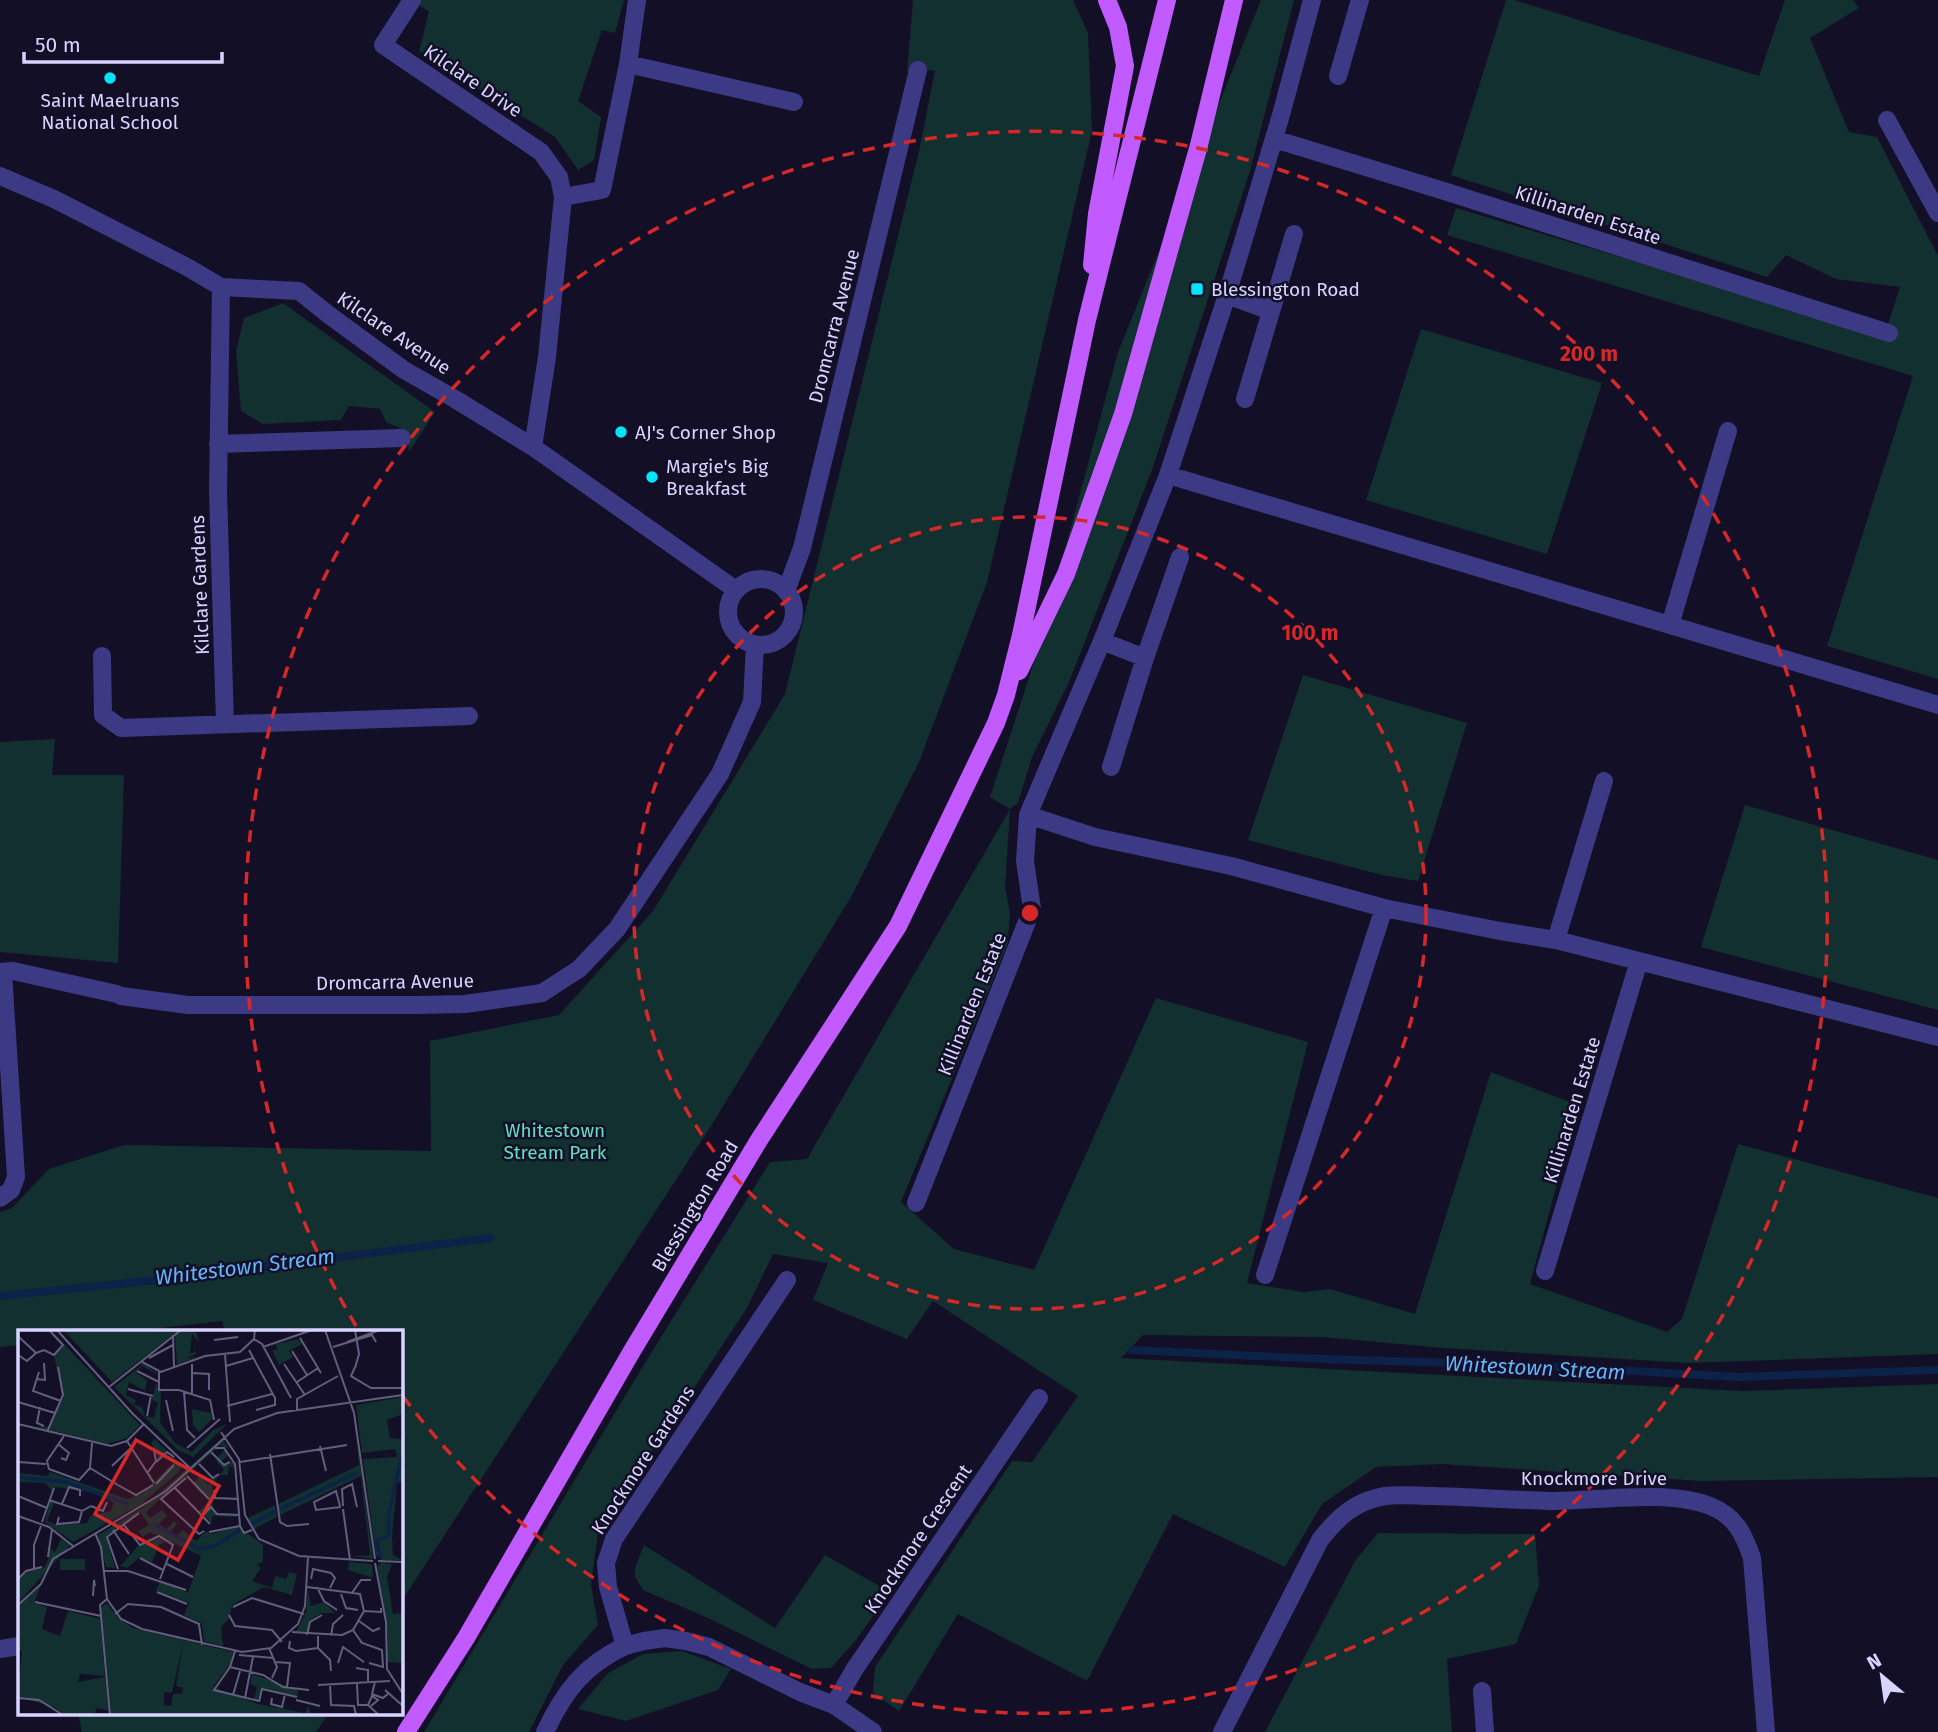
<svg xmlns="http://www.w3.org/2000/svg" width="1938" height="1732" font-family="'Fira Sans',sans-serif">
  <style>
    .green { fill: #12302f }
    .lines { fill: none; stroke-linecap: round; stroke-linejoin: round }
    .stream { stroke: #0c2248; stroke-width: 8 }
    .street { stroke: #3d3a85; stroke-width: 18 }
    .primary { stroke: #c25bff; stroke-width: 18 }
    .ring { fill: none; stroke: #d62828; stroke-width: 3.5; stroke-dasharray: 12 9 }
    .poi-dot { fill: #00e5ff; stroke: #130f26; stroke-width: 2.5 }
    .labels { text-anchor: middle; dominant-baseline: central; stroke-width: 5; stroke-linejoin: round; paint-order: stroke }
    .street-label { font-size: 19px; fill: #d9d4ff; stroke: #130f26 }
    .poi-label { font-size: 19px; fill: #d9d4ff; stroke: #130f26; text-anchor: start }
    .park-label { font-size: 19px; fill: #5fe0c0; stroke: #130f26 }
    .water-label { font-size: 21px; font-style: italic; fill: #62b6ff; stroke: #130f26 }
    .inset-river { fill: none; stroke: #0c2248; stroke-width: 3.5 }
    .inset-road { fill: none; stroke: #625e7d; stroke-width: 2 }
    .view { fill: #d62828; fill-opacity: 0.15; stroke: #d62828; stroke-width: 3.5 }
    .inset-edge { fill: none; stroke: #d9d4ff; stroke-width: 3.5 }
    .centre { fill: #d62828; stroke: #130f26; stroke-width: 3.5 }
    .ring-label { font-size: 21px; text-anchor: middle; font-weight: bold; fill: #d62828; stroke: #130f26; stroke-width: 5; stroke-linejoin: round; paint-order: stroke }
  </style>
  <rect width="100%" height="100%" fill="#130f26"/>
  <path class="green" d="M413,0H624L615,33L602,30L578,101L601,117L594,160L578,170L555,137L419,51L429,12Z
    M913,0H1073L1088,33L1092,131L987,582L919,762L851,897L711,1126L401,1602V1331H225L222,1321L134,1331H19V1345L0,1347V1212L12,1208L49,1169L124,1145L431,1151L430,1041L559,1015L653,911L785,694L920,147L935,70L907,72Z
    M1261,0H1294L1250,171L1152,470L1069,682L1032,757L1018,803L1010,809L1005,888L1010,912L1008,943L901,1202L954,1249L1034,1270L1156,998L1308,1042L1247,1283L1303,1292L1330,1289L1415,1314L1491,1072L1578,1105L1530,1284L1667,1332L1682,1319L1738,1144L1938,1198V1354L1689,1363L1443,1348L1323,1337L1143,1335L1121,1358L1742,1391L1938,1384V1477L1701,1481L1442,1464L1376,1467L1322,1504L1285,1567L1173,1514L1087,1681L958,1614L899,1711L873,1693L875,1667L1012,1461L1032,1462L1078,1396L933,1301L907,1339L813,1300L828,1263L773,1254L747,1308L598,1533L591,1584L598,1625L563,1665L529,1732H424L640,1371L770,1162L807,1159L1010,809L990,797L1038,650L1118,352Z
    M1506,0H1514L1759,76L1785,0H1853L1859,8L1810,38L1849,132L1877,137L1938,256V679L1827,646L1913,376L1447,235L1456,208L1884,336L1900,287L1836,279L1786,255L1767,277L1451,175Z
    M283,303L435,412L409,452L407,431L386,422L380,409L349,406L341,420L263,424L241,411L236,351L244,318Z
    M1421,329L1602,383L1547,554L1366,500Z
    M1303,675L1467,723L1418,881L1382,875L1248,840Z
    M55,739L52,775H124L118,963L0,952V742Z
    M1745,805L1938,860V1010L1701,947Z
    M1378,1533L1535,1534L1539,1585L1516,1644L1447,1659L1452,1732H1265L1355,1561Z
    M644,1545L775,1628L825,1555L890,1592L856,1640L831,1668L812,1669L708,1618L643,1590L635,1577V1568Z
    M682,1651L731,1669L718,1690L626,1721L578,1709L608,1673L643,1654Z
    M78,1713H329L316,1732H82Z"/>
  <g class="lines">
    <path class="stream" d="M0,1296L157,1280L490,1238
      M1132,1350L1322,1359L1526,1365L1738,1377L1938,1370"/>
    <path class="street" d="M412,0L383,45L541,152L559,177L563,197L547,357L533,447
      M1312,0L1281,115L1227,295L1168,475L1102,641L1028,815L1095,837L1231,866L1384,908L1500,931L1556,940L1938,1037
      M628,64L794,102
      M1338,76L1360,0
      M1887,120L1938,213
      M1274,139L1444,191L1889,333
      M0,176L54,199L187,267L221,287L299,291L329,315L404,370L455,399L533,447L736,590
      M563,197L602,190L628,64L637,0
      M221,287L218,491L225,724
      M1227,295L1271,311
      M1245,399L1294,234
      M218,444L402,438
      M1168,475L1938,705
      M728 612a33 33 0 1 1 66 0a33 33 0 1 1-66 0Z
      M786,591L802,548L918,70
      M1670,625L1728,431
      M1102,641L1145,658
      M102,656L103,715L121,728L469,716
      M1111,767L1145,658L1180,557
      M1556,940L1604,781
      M0,972L13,971L117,994
      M121,996L188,1005H417L465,1004L542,993L579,969L617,929L720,774L752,702L755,645
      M0,1198L11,1190L16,1177L3,972
      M916,1203L1032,909L1025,861L1028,815
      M1545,1271L1639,961
      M1265,1275L1384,908
      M625,1646L644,1641L665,1638L686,1641L709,1647L800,1692L834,1705L873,1732
      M0,1649L19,1646
      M1482,1691L1485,1732
      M834,1705L854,1670L1039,1398
      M545,1732C564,1692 584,1665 625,1646L608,1587L606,1563L614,1539L787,1280
      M1222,1732L1320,1540C1338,1517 1355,1501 1385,1496C1400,1494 1418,1496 1433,1496C1472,1497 1511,1500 1551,1501C1598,1501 1667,1489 1710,1506C1736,1516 1744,1535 1752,1558L1766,1732"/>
    <path class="primary" d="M1092,265L1097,214L1125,66L1118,27L1107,0
      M1019,671L1066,574L1123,414L1199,145L1234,0
      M406,1732L466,1638L632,1351L759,1140L898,926L996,723L1006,695L1021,635L1087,320L1167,0"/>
  </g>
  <g class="ring">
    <circle cx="1030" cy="913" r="396"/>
    <path d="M356 1326A791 791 0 1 1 402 1395"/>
  </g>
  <g class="poi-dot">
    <circle cx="110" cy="78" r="7"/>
    <rect x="1190" y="282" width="14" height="14" rx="3.5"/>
    <circle cx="621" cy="432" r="7"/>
    <circle cx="652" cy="477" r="7"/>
  </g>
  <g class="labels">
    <g class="street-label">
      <text transform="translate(473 81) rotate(34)">Kilclare Drive</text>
      <text transform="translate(1588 215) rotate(18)">Killinarden Estate</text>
      <text transform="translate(834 326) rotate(-76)">Dromcarra Avenue</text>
      <text transform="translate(394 333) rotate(34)">Kilclare Avenue</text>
      <text transform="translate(200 585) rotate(-92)">Kilclare Gardens</text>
      <text transform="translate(395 982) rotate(-1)">Dromcarra Avenue</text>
      <text transform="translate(972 1004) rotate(-68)">Killinarden Estate</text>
      <text transform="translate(1572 1110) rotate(-73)">Killinarden Estate</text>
      <text transform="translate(695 1206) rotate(-59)">Blessington Road</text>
      <text transform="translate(643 1460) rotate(-57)">Knockmore Gardens</text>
      <text x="1594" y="1478">Knockmore Drive</text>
      <text transform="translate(918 1539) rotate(-56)">Knockmore Crescent</text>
    </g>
    <g class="poi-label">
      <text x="110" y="100" text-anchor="middle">Saint Maelruans<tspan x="110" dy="22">National School</tspan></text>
      <text x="1211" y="289">Blessington Road</text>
      <text x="635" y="432">AJ's Corner Shop</text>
      <text x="666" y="466">Margie's Big<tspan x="666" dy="22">Breakfast</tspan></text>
    </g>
    <g class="park-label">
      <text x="555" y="1130">Whitestown<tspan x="555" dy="22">Stream Park</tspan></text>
    </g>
    <g class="water-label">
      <text transform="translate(245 1267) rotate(-7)">Whitestown Stream</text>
      <text transform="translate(1535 1368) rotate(3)">Whitestown Stream</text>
    </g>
  </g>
  <g transform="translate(18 1330)">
    <rect width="385" height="385" fill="#130f26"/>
    <path d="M33,0L122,95L109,108L89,114L16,96L31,97L45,68L36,26L45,17ZM45,0H161L94,52ZM165,0H175L179,4L181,12L174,4L172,23L177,22L176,10L178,24L168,28L179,27L159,35L157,5ZM280,9L284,14L271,21L275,27L261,35L254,20H259L258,14ZM125,34L139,43V49V44L124,36L117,42L129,50L127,61L111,52L108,65L118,70L116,75L124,77L127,86L136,88L140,72L134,70L138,53L143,62L142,92L157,113L174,122L195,100L209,94L175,127L160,120L96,57ZM385,67V84L369,90L372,108L385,109V151L379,153L374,208L375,225L385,230H364L358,225L345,129L379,127L377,119L344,123L338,75ZM174,79L193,83L194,89L181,102L175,95ZM126,99L164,135L162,141L122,175L55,212L27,192L32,172L36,173L29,191L39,195L69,193L72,186L93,181L96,172L72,162L38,157L34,161L27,153L0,152V143L30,146L32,142L109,169L124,164L158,130L148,121L141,129L133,113L137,109ZM204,108L211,119L202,115L128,182L132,188L144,180L149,185L141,194L148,199L156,191L159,194L153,201L158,206L165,200L178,211L188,201L192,204L221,197L245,215V232L239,234L243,238L234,251L254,258L257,246L268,249L271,242L279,244L274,265L246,257L214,275L211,289L203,297L205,316L186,311L184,294L166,285L171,273L138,260L143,250L170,263L183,226L132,202L125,207L121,202L116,204L131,195L122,182L88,206L97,238L88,237L80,205L124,178ZM339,110L355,229L334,226L352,225L343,146L262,185L260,174L341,135ZM207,120L215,130L218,138L211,136L210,145H202L194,155L195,182L221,187L194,186V193L181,181L191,171L174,154L192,168L176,152L182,146L191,155L195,151L186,142L197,149L206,140L197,130L211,135L215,131L210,126L203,131L199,128ZM257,175L259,187L236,199L230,188ZM141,208L147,212L141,215L134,232L122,227L109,238L102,236L120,216ZM43,209L52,215L0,273V250L9,242L26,238L31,228L30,216L37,222ZM42,229H67V240H42ZM331,232L354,234L355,248L330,240ZM363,233L374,234L369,247L375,284L385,283V333L369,332L370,306L359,237ZM23,255L16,273L29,277L24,299L42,306L50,281L82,289L87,346L62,344L60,352L87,347L91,381L79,378L76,385H47L36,377L0,367L4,321L0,320V276ZM290,259L293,276L306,272L317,283H303L292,290L289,301L278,302L288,282ZM89,273L99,287L115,298L215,322L213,333L195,357L240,374L287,383L291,375L292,385H93L83,277ZM165,313L158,356L165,358L164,364H155L153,376L146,375V362L154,363ZM234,344L280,360L279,366L244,358L240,370L236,369L239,357L232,354Z" fill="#12302f" fill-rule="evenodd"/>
    <path class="inset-river" d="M0,147L48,152L110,174M262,179L339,143M371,184L383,128M135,194L181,219L197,216L222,200M233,194L258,181M363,228L358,211L371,205V185"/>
    <path class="inset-road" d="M39,0L115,84L172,138M307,0L336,83L357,229M337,0L341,24L337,38M155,5L156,37M0,6L18,23M282,8L303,43M236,9L244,14L273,68M196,10L220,7M329,12L362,0M245,17L294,0M315,17L354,5L358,12M231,20L257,68V75L238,80M274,21L289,45M18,23L26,20L36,25L45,15L31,0M207,24L212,92M0,25L9,31L18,23M131,28L155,15M124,32L143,42L187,26L222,22L236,9L237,0M174,34V64M266,34L287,65M208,36L235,28M337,37L333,46L353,58H385M119,41L141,52M21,42L15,61L43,71M141,42V60H161L192,70L196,90M174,43L191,44V60M18,49L27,50L26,33M279,52L300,38M91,57L163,0M110,59L135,66M166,62L169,100L177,108M148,70L155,101M0,72L37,83M209,76L254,64M22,77L19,93L26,96M279,80V69L320,46M129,86L133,65M0,94L93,116L109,111L126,94M29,102L45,65L40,37M203,102L221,129L227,185L241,209L281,226L355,231M46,106L29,131L31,139L61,150L72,138M109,111L136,153M74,113L72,138L100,155M40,114L51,123L48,130L43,128M302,116L308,141M169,118L202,89M197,118H206L217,134L222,196L226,203L234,200M193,122L206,135L212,132M252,124L262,192L269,196L291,194M0,132L28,134M138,132L149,122L156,127M222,132L329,115M181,134L195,148L201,144M94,136L114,117M130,142L138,131L136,120M169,146L191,169M168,148L143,169L181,204L186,201M138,154L156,135M100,155L118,165L135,155M157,158L192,194M196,160L197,168L221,169M0,166L29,178M31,170L64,181L73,176M44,174L51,157L62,160V166M73,176L85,181L89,172M322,176L318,161L296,172L298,180L323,177M325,176L324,159L334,154L339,177M325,179L332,230M186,184L193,177L199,184L222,185M0,186L31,197L55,216M41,187L39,194L61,192L64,181M24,192L36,158M106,195L122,215L141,206L155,215L142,249M95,200L111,224M191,202L222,196M77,203L83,217L89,269L103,289L124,299L224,322L253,318L280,294L287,276L290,227M30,227L34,199M122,228L145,240M360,231L385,232M357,233L368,292L369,339L385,364M149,234L175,247M16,239V215L23,196M100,239L89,207L121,183M86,241H110L168,260M0,249L8,241L24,237M293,249L295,239L313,243L317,248L312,258M299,257L306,271L319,280M139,262L169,274M334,263L343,250H353M323,264L328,278L340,280M75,266L76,250L77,256M89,269L82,275L92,385M17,272L83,286M0,275L23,254L35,229L148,161L216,99L259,83L385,65M215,277L234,268L286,284M346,281L363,282V278M97,284L110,274L143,277L181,294L184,315M211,285L217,296L254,300L264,312M341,291L355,301L362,298M335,300L344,313L364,320L365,337L351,333M274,302L324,305L335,300L346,281L342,264L289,257M289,305L292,292L304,285M300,306V318L312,330L313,341M313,306L315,294L325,285M272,311L271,318L278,321L300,318M251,318L259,337L254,348M217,321L212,337L196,360L241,371M221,325L255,328M257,332L272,333L269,357M320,333L325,317L346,332M212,337L245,345L265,357L291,360M338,338L350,340V351M357,352L354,364L365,368L371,363M312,354L313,375L336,376L338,385M339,354L340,375H350L361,385M300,355L372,351M367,360L385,376M215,365L222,341M0,368L21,370L45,385M227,368L235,327M254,368L253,374L264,377L267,364M278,370L302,376M241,372L244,359L279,367M350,375L354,366L360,370L353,376"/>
    <path class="view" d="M118,110L201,156L160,230L77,184Z"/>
    <rect width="385" height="385" class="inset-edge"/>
  </g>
  <circle cx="1030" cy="913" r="10" class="centre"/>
  <g class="ring-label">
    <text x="1589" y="361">200 m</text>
    <text x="1310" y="640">100 m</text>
  </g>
  <g transform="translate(1882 1676) rotate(331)" stroke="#130f26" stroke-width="5" paint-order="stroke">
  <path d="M0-5L12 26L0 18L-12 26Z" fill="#d9d4ff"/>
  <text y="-10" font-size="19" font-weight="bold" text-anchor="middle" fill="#d9d4ff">N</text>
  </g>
  <path d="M24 52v10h198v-10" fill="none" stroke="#d9d4ff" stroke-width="3.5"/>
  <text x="35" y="52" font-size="21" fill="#d9d4ff" stroke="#130f26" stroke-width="5" paint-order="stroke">50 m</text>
</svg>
